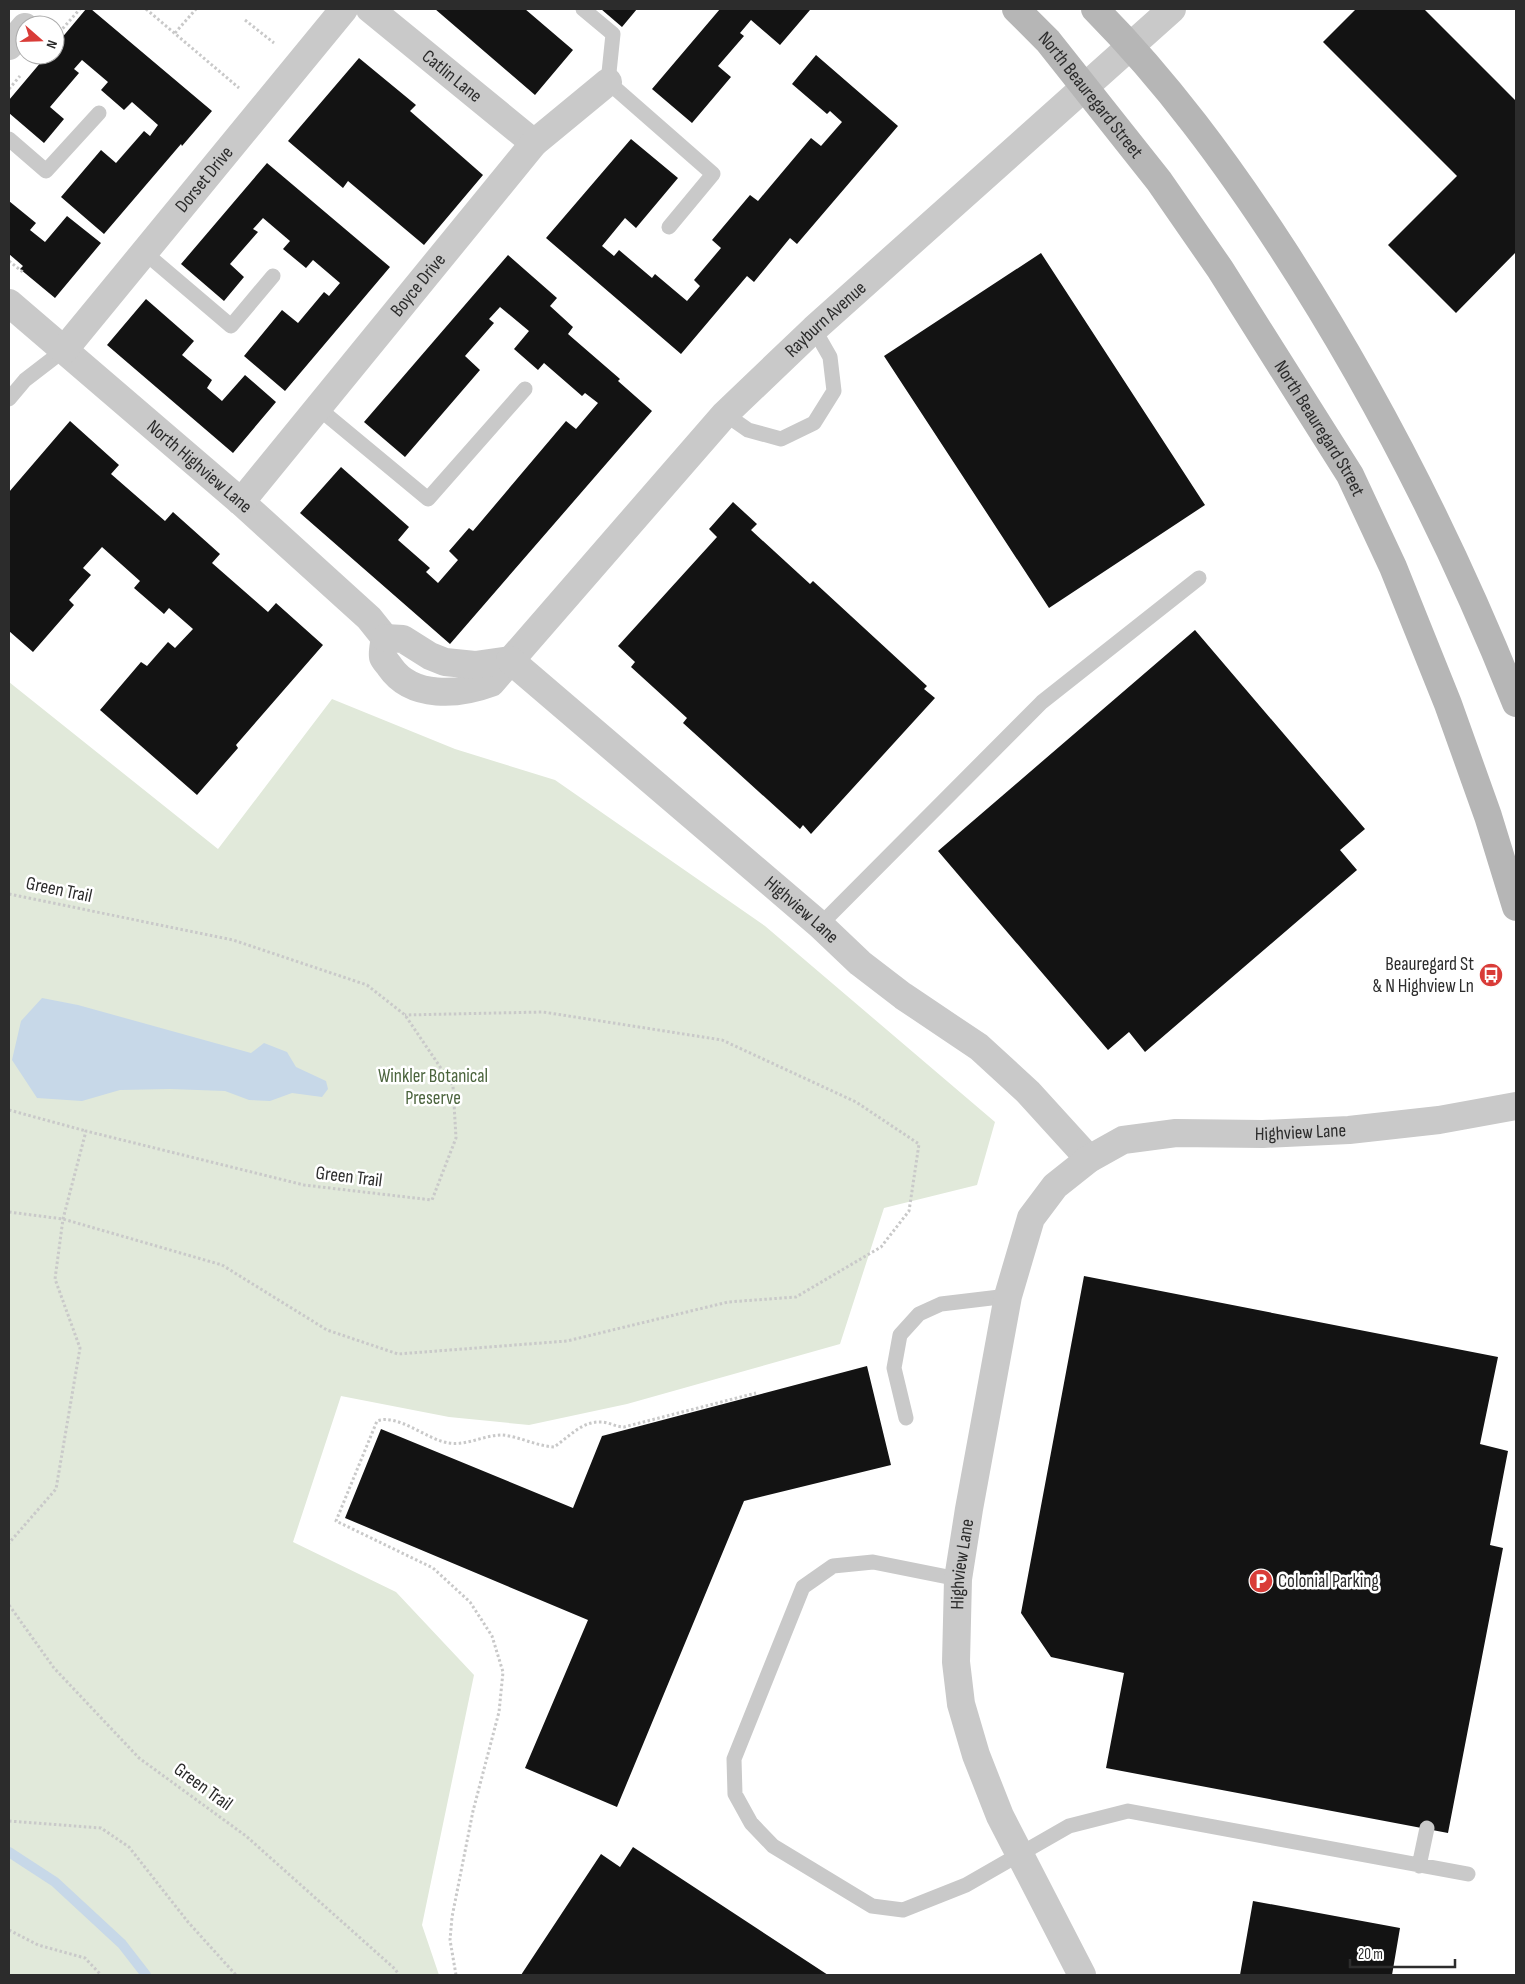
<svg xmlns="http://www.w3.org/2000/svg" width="1525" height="1984" font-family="'Sofia Sans Condensed',sans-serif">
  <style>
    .green { fill: #e1e9da }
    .water { fill: #c7d8e8 }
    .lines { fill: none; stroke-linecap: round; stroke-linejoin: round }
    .stream { stroke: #c7d8e8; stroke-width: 10 }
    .building { fill: #131313 }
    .path { stroke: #c9c9c9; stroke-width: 3; stroke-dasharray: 2.5 2.5; stroke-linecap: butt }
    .service { stroke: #c9c9c9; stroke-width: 15 }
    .minor { stroke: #c9c9c9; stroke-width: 28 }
    .secondary { stroke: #b6b6b6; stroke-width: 28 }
    .labels { text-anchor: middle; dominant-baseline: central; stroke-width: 5; stroke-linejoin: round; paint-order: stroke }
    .street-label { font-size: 19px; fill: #2c2c2c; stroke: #fff }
    .poi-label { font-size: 19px; fill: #2c2c2c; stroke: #fff; text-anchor: end }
    .park-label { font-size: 19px; fill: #4b643d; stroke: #fff }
  </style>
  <rect width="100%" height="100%" fill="#fff"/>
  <path class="green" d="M9,682L218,849L332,699L455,749L555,780L765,926L995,1122L977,1185L884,1208L840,1344L627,1404L529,1425L449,1417L341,1396L293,1542L396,1592L474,1675L422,1925L439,1975H9Z"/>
  <path class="water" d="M42,998L78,1005L251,1053L264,1043L287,1052L296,1067L326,1081L328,1089L322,1097L292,1093L270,1101L249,1100L225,1091L170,1089L120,1090L82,1101L37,1098L12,1060L21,1021Z"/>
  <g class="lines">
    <path class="stream" d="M9,1852L55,1882L122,1944L146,1975"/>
  </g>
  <path class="building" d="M86,9H91L212,111L182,146L181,144L104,234L61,197L101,150L116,163L144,131L150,136L158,125L132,102L124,110L101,90L108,82L82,60L74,69L79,73L50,107L64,119L44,143L9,113V100L47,55H55V46Z
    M435,9H525L573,50L535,95Z
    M601,9H637L622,27Z
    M720,9L810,10L780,45L751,20L740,33L744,36L718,66L731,77L692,123L652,89Z
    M1356,9H1424L1516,101V252L1456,313L1388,245L1457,176L1323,42Z
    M816,55L898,126L797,244L790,238L754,282L747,276L681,354L546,238L631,139L678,178L636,228L625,218L602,246L614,256L619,250L652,278L655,274L687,301L700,286L694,280L721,248L712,240L750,195L758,201L811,138L821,146L842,122L830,111L827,114L792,84Z
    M359,58L416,105L410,111L483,175L424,245L348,181L343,188L288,141Z
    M267,163L390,267L285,391L244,356L282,310L298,323L324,292L329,296L340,283L313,260L306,268L283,249L290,241L263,218L253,229L258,232L230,264L244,277L224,301L181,264Z
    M9,201L36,223L30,230L45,242L67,216L101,243L55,298L20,269L23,266L9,254Z
    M1041,253L1205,505L1049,608L884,356Z
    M508,255L557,298L550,306L573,327L568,334L620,379L618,381L652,411L450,644L300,513L341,467L409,527L398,540L430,568L426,572L438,583L458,560L449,551L469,528L473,531L566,421L576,429L598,403L585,393L582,396L544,363L538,370L514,349L529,331L500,307L489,319L494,323L465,356L480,370L405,457L364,422Z
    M146,299L194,341L182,355L212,380L207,388L222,401L245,375L276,402L233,453L107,345Z
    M70,421L119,465L111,474L165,521L173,512L220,554L212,563L268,612L276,603L323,645L236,745L238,748L197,795L100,710L141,662L147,666L168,642L175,648L193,629L169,608L164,614L134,588L140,581L102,547L83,568L91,575L69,600L74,605L33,652L9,631V492Z
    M733,502L757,524L751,530L810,584L813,581L927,686L924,689L935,698L811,834L803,825L800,829L683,723L687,718L631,667L635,662L618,646L717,537L709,529Z
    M1195,630L1365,829L1340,850L1357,870L1145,1052L1129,1032L1108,1050L938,851Z
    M1084,1276L1498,1357L1480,1444L1508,1451L1490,1545L1503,1548L1448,1833L1106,1768L1124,1673L1051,1657L1021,1613Z
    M867,1366L891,1465L744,1501L617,1807L525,1768L588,1620L345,1518L381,1429L573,1508L602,1436Z
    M633,1847L828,1975H521L601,1854L620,1867Z
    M1253,1901L1400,1928L1392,1975H1240Z"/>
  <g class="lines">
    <path class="path" d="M146,9L239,88
      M245,20L274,43
      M175,33L196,9
      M56,36L80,9
      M9,89L20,76
      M9,261L24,273
      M9,894L233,940L367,985L405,1015L453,1086L456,1138L432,1200L304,1185L86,1131L63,1219L55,1279L80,1348L56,1489L9,1543
      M9,1110L86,1131
      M9,1212L63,1219L222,1265L327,1330L398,1354L567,1341L728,1302L796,1297L881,1247L909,1211L919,1144L856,1102L722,1040L543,1012L405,1015
      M9,1605L54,1668L139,1758L246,1836L395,1969L399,1975
      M9,1821L101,1828L129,1847L188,1922L236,1975
      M9,1930L38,1945L85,1958L101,1975
      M456,1975L450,1940L452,1917L473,1811L499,1712L503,1672L492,1636L470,1602L433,1568L336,1521L377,1421C398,1413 427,1440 449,1443C466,1446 484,1435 502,1435C518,1436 536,1446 554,1447C569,1437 582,1421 601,1422C609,1422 616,1427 624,1427L756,1393"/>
    <path class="service" d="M583,9L613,34L608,82L713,174L669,227
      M9,139L46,171L99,113
      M144,252L231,326L273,276
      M9,399L25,380L64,350
      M317,407L428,499L525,389
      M725,414L748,430L781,439L814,423L834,391L830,357L814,329
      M820,925L1042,702L1199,578
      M906,1418L894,1368L900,1335L919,1314L941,1304L1008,1296
      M958,1579L873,1562L833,1566L803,1587L734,1759L735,1794L751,1823L773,1846L872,1906L903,1910L966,1885L1069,1826L1128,1811L1468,1874
      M1419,1866L1427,1828"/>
    <g class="minor">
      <path id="s1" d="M370,9L534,143"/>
      <path d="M9,46L25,27"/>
      <path id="s2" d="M9,303L241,502L369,618L385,638C384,643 382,652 383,657C384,660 388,664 390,667C412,699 459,695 491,683L725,414L814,329L1172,9"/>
      <path id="s3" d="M64,350L344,9"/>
      <path id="s4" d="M241,502L534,143L608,82"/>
      <path d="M385,638L403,639L430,656L445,662L475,665L510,660"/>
      <path id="s5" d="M510,660L820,925L860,963L903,996L979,1047L1028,1092L1089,1159"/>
      <path id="s6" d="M1082,1975L1000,1816L976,1755L961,1704L956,1662L958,1579L969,1509L1008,1296L1031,1218L1055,1186L1089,1159L1123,1140L1176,1133L1263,1134L1349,1130L1439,1120L1516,1106"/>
    </g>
    <g class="secondary">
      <path id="s7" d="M1016,9L1048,41L1159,181L1220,269L1350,475L1393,567L1448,704L1488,816L1516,907"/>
      <path d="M1095,9C1167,82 1226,162 1282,248C1375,391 1453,545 1516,703"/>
    </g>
  </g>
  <defs>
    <g id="bus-disc" transform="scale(1.25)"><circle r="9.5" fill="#d93c38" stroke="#fff"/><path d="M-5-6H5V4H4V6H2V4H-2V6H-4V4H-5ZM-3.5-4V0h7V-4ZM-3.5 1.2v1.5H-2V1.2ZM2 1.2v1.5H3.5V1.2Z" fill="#fff"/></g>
    <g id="parking-disc" transform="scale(1.25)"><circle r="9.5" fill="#d93c38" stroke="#fff"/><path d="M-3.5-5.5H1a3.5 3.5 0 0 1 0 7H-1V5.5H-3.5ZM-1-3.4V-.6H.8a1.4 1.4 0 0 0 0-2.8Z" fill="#fff"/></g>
  </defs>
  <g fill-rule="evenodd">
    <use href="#bus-disc" x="1491" y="975"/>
    <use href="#parking-disc" x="1261" y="1581"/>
  </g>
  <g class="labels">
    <g class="street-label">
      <text stroke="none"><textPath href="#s1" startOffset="106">Catlin Lane</textPath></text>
      <text stroke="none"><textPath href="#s7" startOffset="114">North Beauregard Street</textPath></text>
      <text stroke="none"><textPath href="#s3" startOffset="221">Dorset Drive</textPath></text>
      <text stroke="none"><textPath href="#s4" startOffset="280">Boyce Drive</textPath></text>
      <text stroke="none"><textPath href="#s2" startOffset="1140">Rayburn Avenue</textPath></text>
      <text stroke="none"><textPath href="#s7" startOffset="519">North Beauregard Street</textPath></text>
      <text stroke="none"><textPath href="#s2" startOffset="251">North Highview Lane</textPath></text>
      <text transform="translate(59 890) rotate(12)">Green Trail</text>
      <text stroke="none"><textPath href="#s5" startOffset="384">Highview Lane</textPath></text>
      <text stroke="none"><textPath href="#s6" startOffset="1092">Highview Lane</textPath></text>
      <text transform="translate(349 1177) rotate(7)">Green Trail</text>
      <text stroke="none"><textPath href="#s6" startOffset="438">Highview Lane</textPath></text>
      <text transform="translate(203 1787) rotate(36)">Green Trail</text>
    </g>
    <g class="poi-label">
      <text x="1474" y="964">Beauregard St<tspan x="1474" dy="22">&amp; N Highview Ln</tspan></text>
      <text x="1278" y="1581" text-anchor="start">Colonial Parking</text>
    </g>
    <g class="park-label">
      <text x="433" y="1076">Winkler Botanical<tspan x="433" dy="22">Preserve</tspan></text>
    </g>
  </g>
  <rect width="1525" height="1984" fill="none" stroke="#2c2c2c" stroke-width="20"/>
  <g transform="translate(40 40) rotate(110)"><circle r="24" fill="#ffffff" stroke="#ababab"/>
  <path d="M0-4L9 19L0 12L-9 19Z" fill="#d93c38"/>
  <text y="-8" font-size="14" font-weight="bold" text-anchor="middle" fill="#2c2c2c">N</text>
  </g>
  <path d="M1350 1959v8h105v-8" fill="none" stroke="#2c2c2c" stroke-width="2.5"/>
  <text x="1358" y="1959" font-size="15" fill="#2c2c2c" stroke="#ffffff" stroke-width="4" paint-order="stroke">20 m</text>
</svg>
